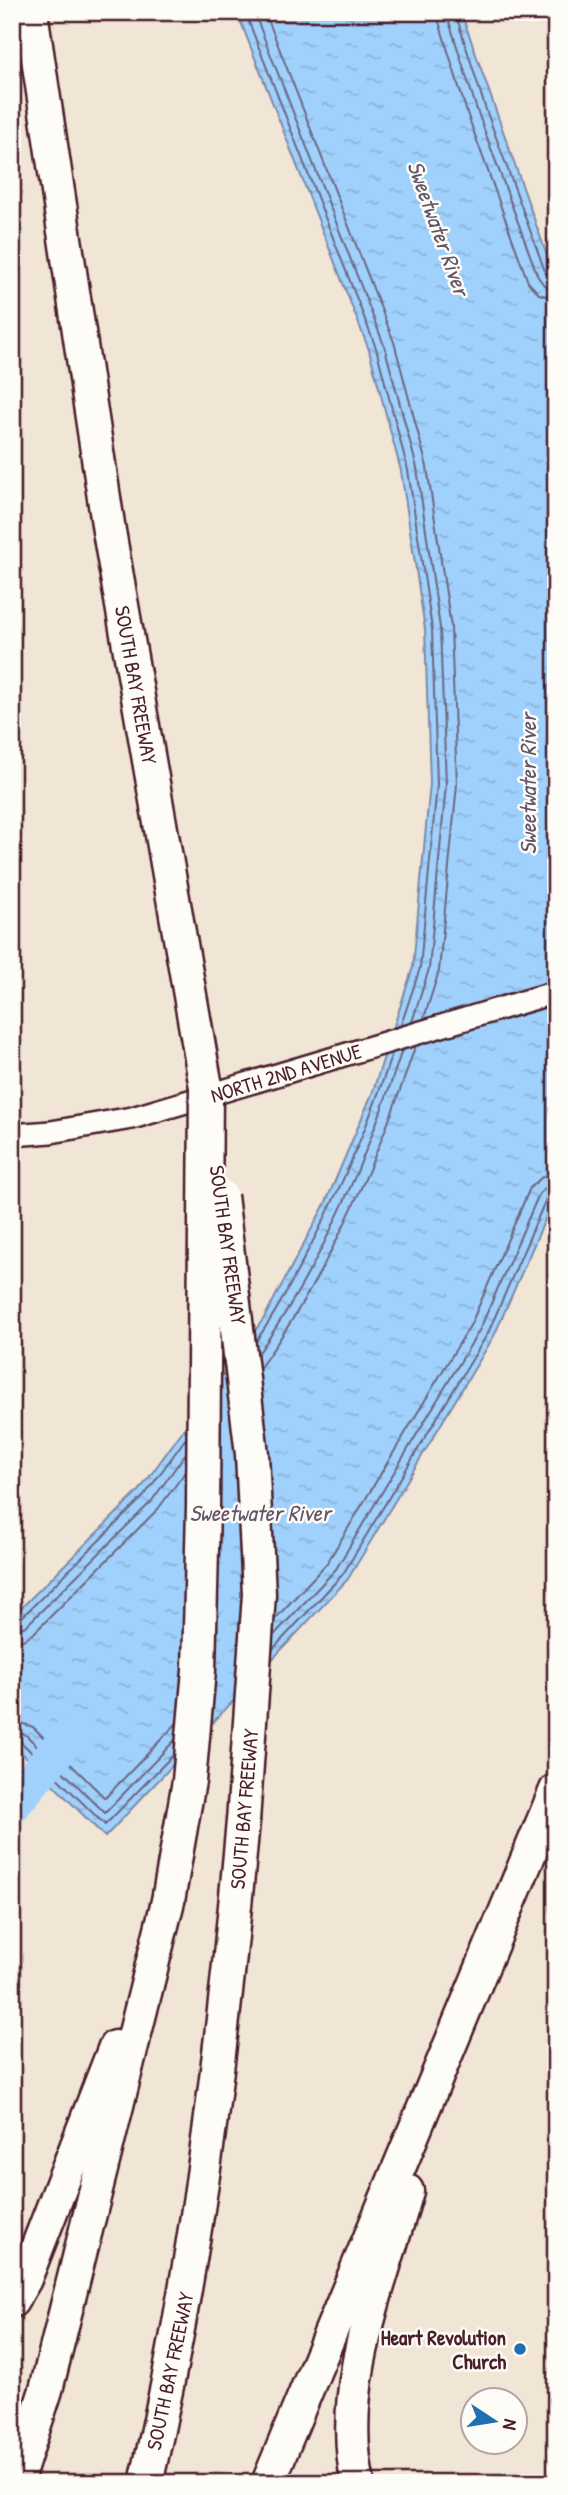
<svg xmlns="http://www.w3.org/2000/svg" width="568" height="2495" font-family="'Patrick Hand',sans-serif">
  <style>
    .water { fill: url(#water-ripples); stroke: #7d8aa8; stroke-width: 2 }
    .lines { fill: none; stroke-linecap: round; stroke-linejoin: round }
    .shore { stroke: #6c667f; stroke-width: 2 }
    .river { stroke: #9fd1fc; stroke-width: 37 }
    .minor-casing { stroke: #4a1f2b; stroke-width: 26 }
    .highway-casing { stroke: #4a1f2b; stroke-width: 37 }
    .minor { stroke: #fdfcf7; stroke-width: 21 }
    .highway { stroke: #fdfcf7; stroke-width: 32 }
    .highway-bridge-casing { stroke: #4a1f2b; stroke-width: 37; stroke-linecap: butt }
    .highway-bridge { stroke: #fdfcf7; stroke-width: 32 }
    .poi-dot { fill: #1f6fb2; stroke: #fdfcf7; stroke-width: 2.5 }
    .labels { text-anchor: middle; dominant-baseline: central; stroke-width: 5; stroke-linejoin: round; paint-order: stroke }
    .street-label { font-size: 21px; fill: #4a1f2b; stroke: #fdfcf7 }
    .poi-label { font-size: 21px; font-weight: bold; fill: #4a1f2b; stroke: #fdfcf7; text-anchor: end }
    .water-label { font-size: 23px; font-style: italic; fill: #64546a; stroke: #fdfcf7 }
  </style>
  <defs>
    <pattern id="water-ripples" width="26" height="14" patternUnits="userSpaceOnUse" patternTransform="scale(1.75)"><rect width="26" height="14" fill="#9fd1fc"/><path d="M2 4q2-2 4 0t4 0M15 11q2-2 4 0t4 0" fill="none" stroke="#8ab3d8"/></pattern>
  </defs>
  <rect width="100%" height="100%" fill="#f1e5d5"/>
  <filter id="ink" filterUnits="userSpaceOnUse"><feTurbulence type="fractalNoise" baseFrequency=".0143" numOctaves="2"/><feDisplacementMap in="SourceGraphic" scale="14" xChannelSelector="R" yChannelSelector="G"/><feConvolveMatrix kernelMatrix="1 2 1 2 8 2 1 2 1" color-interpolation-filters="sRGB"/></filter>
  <g filter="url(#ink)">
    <path class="water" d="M237,12H461L556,281V1194L494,1336L348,1579L105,1837L12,1743V1617L139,1491L264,1318L326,1202L372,1094L413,967L430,783L425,629L401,471L369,350Z"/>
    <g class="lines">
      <path class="shore" d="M245,12L376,348L408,470L432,629L437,784L420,968L401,1025
        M254,12L384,345L417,468L440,628L446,784L429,969L412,1022
        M265,12L394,342L427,467L451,627L457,784L439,971L424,1018
        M436,12L467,113L528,282L539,294L556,299
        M446,12L477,110L538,277L544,285L556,288
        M455,12L485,107L546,274L556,279
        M256,1341C274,1316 288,1289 302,1262C338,1195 369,1126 392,1053
        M258,1354C322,1264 368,1155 402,1050
        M259,1369C329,1273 378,1159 415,1047
        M275,1619L327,1563L471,1324L530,1188L542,1177L556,1175
        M12,1622L20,1619L144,1496L186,1438
        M12,1631L26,1626L151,1502L186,1453
        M274,1635L336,1569L480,1329L539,1194L547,1187L556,1185
        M12,1641L23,1640L34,1633L158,1509L186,1471
        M273,1649L343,1574L488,1333L546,1199L556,1194
        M12,1720L33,1727L105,1798L177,1723
        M12,1730L26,1735L105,1813L175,1740
        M12,1739L20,1741L105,1825L174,1754"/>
      <path class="river" d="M12,1805L71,1733"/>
      <g class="minor-casing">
        <path id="minor" d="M12,1135L51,1132L132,1118L556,992"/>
      </g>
      <g class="highway-casing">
        <path id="highway" d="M31,12L109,531L206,1087
          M12,2301L25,2279L115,2047
          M16,2483L46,2390L168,1901
          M146,2483C197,2265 223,2043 243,1821
          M268,2483L556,1790
          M358,2483C336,2387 381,2283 407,2191"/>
      </g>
      <use href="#minor" class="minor"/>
      <use href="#highway" class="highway"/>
      <g class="highway-bridge-casing">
        <path id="highway-bridge" d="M221,1196L252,1454L259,1594L243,1821
          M168,1901L189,1781L199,1670L203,1508L206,1087"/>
      </g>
      <use href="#highway-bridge" class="highway-bridge"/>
    </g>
  </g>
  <circle class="poi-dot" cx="520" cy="2349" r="7"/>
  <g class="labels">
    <g class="street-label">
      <text transform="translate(136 685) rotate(80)">SOUTH BAY FREEWAY</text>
      <text transform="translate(286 1073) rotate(-17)">NORTH 2ND AVENUE</text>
      <text transform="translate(228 1245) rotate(82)">SOUTH BAY FREEWAY</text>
      <text transform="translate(244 1809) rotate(-85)">SOUTH BAY FREEWAY</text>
      <text transform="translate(170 2371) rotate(-78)">SOUTH BAY FREEWAY</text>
    </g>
    <g class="poi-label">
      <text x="506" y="2337">Heart Revolution<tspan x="506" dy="24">Church</tspan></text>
    </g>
    <g class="water-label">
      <text transform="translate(439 228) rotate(70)">Sweetwater River</text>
      <text transform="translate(527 784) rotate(-90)">Sweetwater River</text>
      <text x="260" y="1512">Sweetwater River</text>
    </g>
  </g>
  <rect width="568" height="2495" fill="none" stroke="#fdfcf7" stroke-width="42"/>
  <rect x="21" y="21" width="526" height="2453" fill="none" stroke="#4a1f2b" stroke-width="2.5" filter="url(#ink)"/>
  <g transform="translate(494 2421) rotate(102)"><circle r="33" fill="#fdfcf7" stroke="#b5a4a5" stroke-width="2"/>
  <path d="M0-5L12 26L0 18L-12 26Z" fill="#1f6fb2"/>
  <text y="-10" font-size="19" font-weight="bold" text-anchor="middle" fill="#4a1f2b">N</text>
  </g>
</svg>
